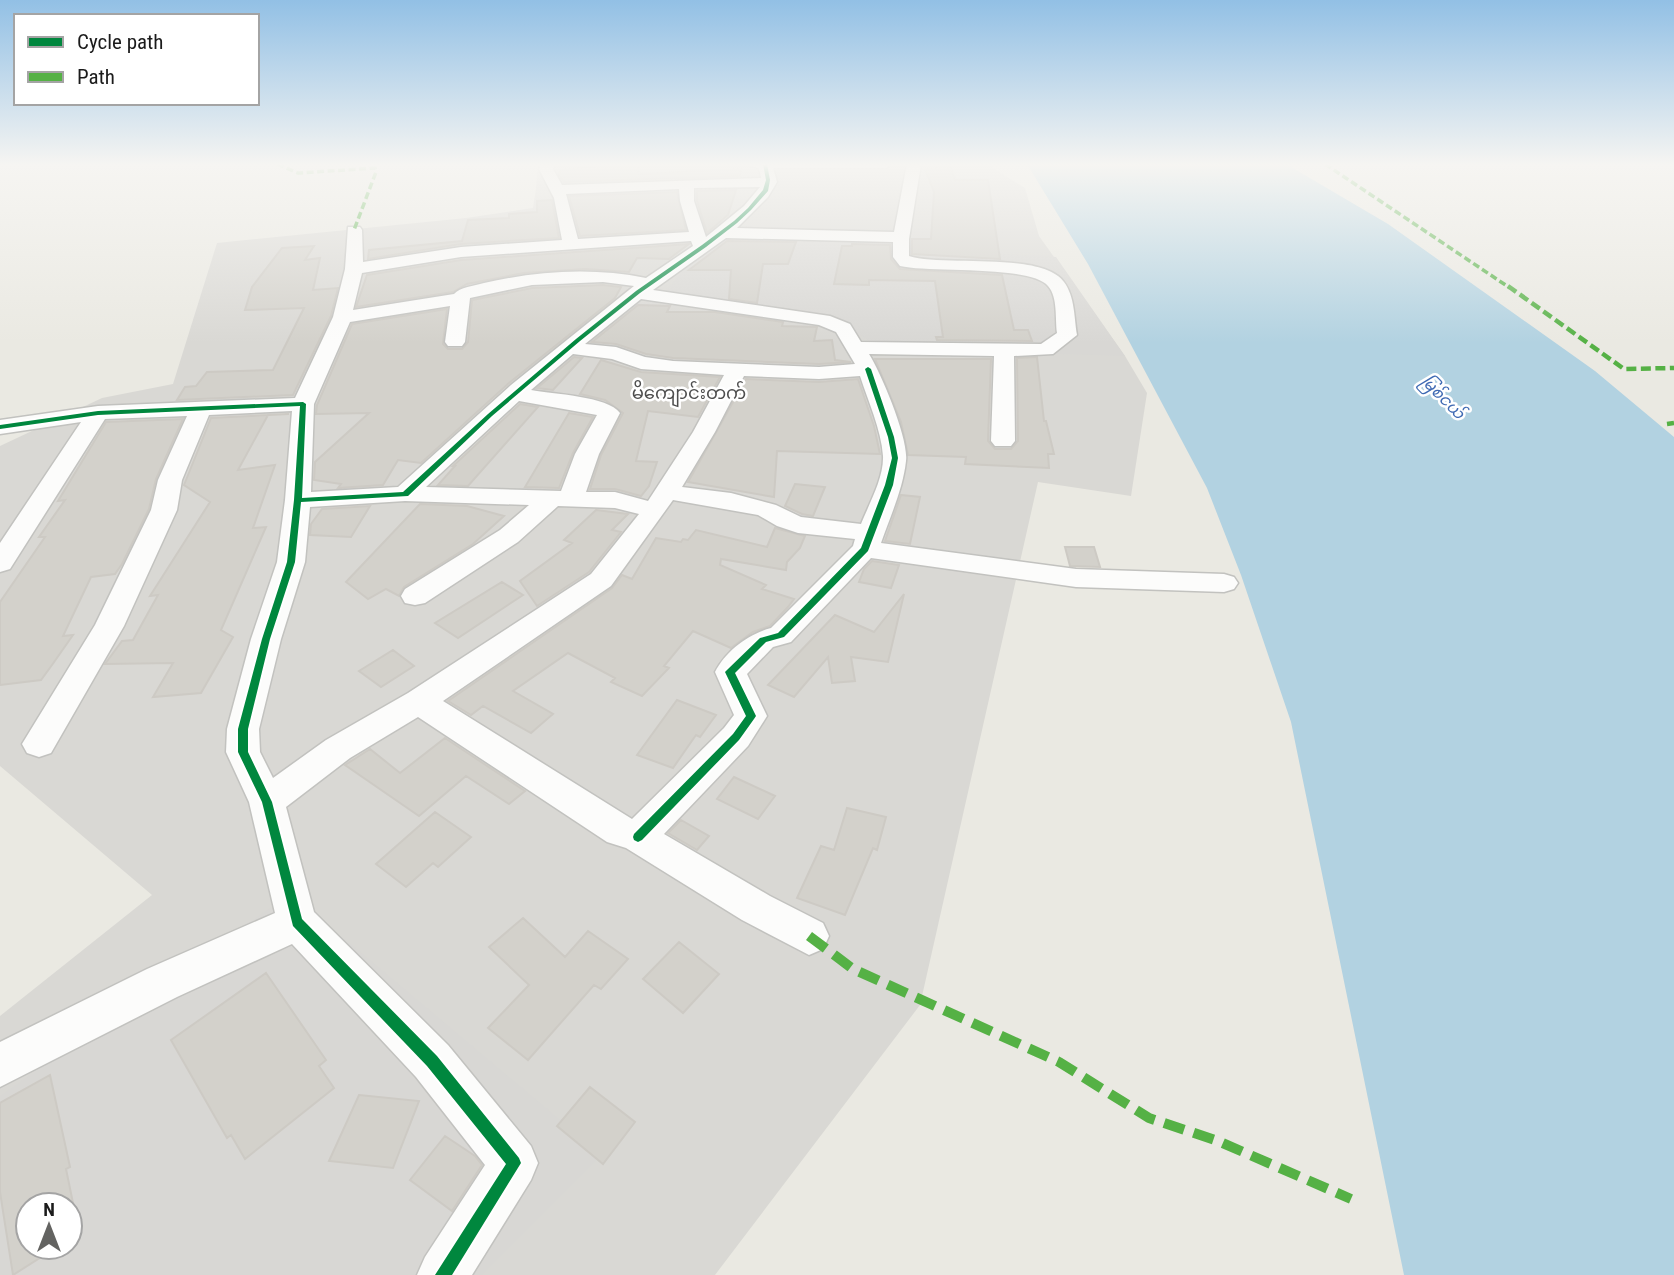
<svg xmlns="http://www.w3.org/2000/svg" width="1674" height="1275" font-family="'Roboto Condensed','Noto Sans Myanmar',sans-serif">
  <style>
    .residential { fill: #d9d8d4; fill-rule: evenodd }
    .religious { fill: #d8d7d4; fill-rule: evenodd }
    .water { fill: #b2d2e1 }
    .building { fill: #d3d1cb; stroke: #cdcac4; stroke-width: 2 }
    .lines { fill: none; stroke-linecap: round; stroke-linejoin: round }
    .minor-casing { stroke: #c2c2bf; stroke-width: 3 }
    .minor { fill: #fcfcfb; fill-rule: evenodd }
    .quiet-far2 { stroke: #55b145; stroke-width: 3.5; stroke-dasharray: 7 3.5; stroke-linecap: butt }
    .quiet-far1 { stroke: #55b145; stroke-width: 4.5; stroke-dasharray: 10 4.5; stroke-linecap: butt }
    .quiet { stroke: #55b145; stroke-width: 10; stroke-dasharray: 21 10; stroke-linecap: butt }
    .cycleway-casing { stroke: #fff; stroke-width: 4 }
    .cycleway { fill: #00873e; fill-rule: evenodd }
    .labels { text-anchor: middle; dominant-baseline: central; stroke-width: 5; stroke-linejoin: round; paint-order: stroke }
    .far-water-label { font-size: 16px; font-style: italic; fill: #3f6ab3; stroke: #fff }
    .far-quarter-label { font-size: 18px; fill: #4e4e4e; stroke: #fff }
  </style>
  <rect width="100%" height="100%" fill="#eae9e2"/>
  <path class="residential" d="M988,165L1025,188L1039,236L1125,356L1147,393L1131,496L1038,482L920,1005L715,1275H0V1016L152,895L0,766V446L102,398L173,384L217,243L466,218L533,208L536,188L779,187L778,167ZM28,1205H70V1247H28Z"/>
  <path class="religious" d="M538,164H987L988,165L779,167L780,187L536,188Z
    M726,235L890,240L918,249L1056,257L1125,356L883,348L840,324L665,293L684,269Z
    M277,903L345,939L602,1155L482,1275H0V1096ZM28,1205H70V1247H28Z"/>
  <path class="water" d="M1027,164H1286L1388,224L1595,371L1674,437V1275H1404L1291,722L1241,575L1207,488L1088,264Z"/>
  <path class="building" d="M617,164H640L638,174L741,169L740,176L564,182L559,175L561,170Z
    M936,164H950L955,180H988L1000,259L912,254V239H931L934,192L925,169H936Z
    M736,190L728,215L707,233L697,201V191Z
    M677,192L686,230L580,236L569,196Z
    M552,200L559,238L461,244L368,259L369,250L462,241L468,220L509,218V214L537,212V201Z
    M727,241L796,242L788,264H763L757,303L729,299L731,270H689Z
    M689,244L669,259L637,258L629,272L585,269L524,273L467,284L453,292L356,307L367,275L461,260Z
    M852,244L890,245L891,259L900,269L1002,275L1014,330H1028L1032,341L937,340L936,337H943L935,281L869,280V285L834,284L842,246H852Z
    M314,246L305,260L320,258L313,290L338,288L331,316L293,395L177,400L185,387L196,386L207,372L273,370L304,308L245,310L252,287L282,248Z
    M603,285L621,287L615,298L509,383L421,463L398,460L383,485L338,488L341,484L314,480L315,462L369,413L316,414L317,405L352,324L447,309L443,344L448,349H462L468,342L472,300L532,288Z
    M638,305L670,306L667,312H715L783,322L782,326L817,327L814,341L832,340L835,360L851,362L819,364L673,358L646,354L616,344L592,342Z
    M574,357L582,358L553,390L537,388Z
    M1037,357L1044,421H1046L1054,454H1048L1049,468L965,464L966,457L908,455L901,422L875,359H991L988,441L995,449H1011L1018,441L1017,358Z
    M601,360L641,372L720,377L698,417L648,411L636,461L657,462L649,486L641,496L615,489H590L601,455L623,413L605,400L580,394Z
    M746,379L819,382L858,379L874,426L880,454L777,451L774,497L688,482Z
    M520,404L538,407L468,486L438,485L455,466H453Z
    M569,413L593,417L573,453L559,488L525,487Z
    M289,414L268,415L238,470L275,465L253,528L266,527L221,630L233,637L201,693L153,697L173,663L105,664L122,641L133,640L158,595L150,596L210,502L184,485L211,418Z
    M183,419L156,479L149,509L122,564L115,574L91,577L63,636L73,635L52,665L41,680L0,685V602L45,537H39L65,500L58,501L106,422Z
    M795,484L825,487L813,516L802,514L785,506Z
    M901,495L920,497L910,544L885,541Z
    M420,504L467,506L504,516L473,544L404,587L399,596L386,589L368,599L346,582Z
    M370,506L351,537L310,535L311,524L322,509Z
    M596,510L628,514L612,530L621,532L589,572L537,606L520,581L572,543L564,540Z
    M775,528L805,536L800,548L787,562L786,570L721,559L720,565L766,585L762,589L794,599L788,607L770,626L753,632L731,648L693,631L664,666L669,668L642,696L611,682L615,678L568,653L513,691L553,714L531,733L483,706L471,715L448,701L612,588L622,575L632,579L656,538L681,542L683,539L688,540L696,530L767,547Z
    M1065,547H1094L1100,567L1070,566Z
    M872,561L899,565L891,588L859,582L864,569Z
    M502,582L523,595L458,638L435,623Z
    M904,594L888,662L851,657L855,681L832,683L828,657L794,697L768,685L835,615L874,632Z
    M393,650L414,666L381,687L359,671Z
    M677,700L716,715L700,737L696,735L673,768L637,755Z
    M445,738L525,791L509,804L466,776L419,816L345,765L370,749L400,773Z
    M734,777L775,796L758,819L717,799Z
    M847,808L886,817L877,850L873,848L845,915L797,898L821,846L834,850Z
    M435,812L471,837L438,867L433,863L406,887L376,864Z
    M681,820L709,836L697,850L668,833Z
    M523,918L565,957L588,931L628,959L601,989L594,985L528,1060L488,1028L529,985L489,947Z
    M679,942L719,974L683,1013L643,979Z
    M266,973L326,1060L319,1066L334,1088L245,1159L231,1135L227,1138L171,1040Z
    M50,1075L70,1167L66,1169L79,1232L70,1238V1205H28V1247H57L13,1275L0,1192V1103Z
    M590,1087L635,1122L603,1164L557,1126Z
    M359,1095L419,1101L393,1168L329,1161Z
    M445,1136L475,1156L482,1165L452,1211L410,1180Z"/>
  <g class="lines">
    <g class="minor-casing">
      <path id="minor" d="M541,164H555L553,169L562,185L761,178L759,168L743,164H893L886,168H773L777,182L768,197L737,228L894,232L907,164H921L909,239V256C943,267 1042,251 1064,282C1075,297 1074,317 1077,335L1053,354L1014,356L1015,441L1011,446H995L991,441L994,356L869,354C881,373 909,439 906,461C903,489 890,517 881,543L1076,569L1224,574L1234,577L1238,583L1234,589L1224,592L1076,587L871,558L791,642L773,647L747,674L767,716L748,746L664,834L770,896L823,923L829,936L823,949L809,955L742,920L626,848L607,842L418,717L350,758L286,807L314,912L448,1045L531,1146L538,1163L531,1180L472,1275H417L425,1257L485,1165L416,1077L292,944L177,997L0,1087V1042L147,969L275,913L249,802L226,752L227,729L251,639L277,562L285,500L292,411L209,415L182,480L177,510L124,626L51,753L39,757L27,753L22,744L95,625L151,510L158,480L187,416L105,419L10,569L0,572V543L81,422L0,434V420L98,406L295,398L333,317L345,269L348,227H360L362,230L363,262L461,247L562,240L554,198L539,169ZM760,187L744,206L706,237L694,201V188ZM679,189L680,201L689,232L578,239L566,194ZM726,238L893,242V257L900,266C930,273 1031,265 1048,286C1058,297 1055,319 1057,333L1041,344L861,342L850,324L830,316L653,290ZM691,241L693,246L646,278C592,267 537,271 484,283C474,286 460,287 454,294L353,310L362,273L461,257ZM603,282L634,286L511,385L398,487L311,492L314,404L350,322L450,306L445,342L448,346H462L465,342L470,298L532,285ZM641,299L819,325L836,332L855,364L819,367L673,361L645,357L616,347L585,344ZM573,354L612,359L641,369L724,375L693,432L648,501L615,492H586L599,454L620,413C608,396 552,394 531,390ZM744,376L819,379L860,376C868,401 881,429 883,456C884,478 869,504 861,524L801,517L776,505L731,493L682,487L715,432ZM519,401L597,415L575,454L561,491L426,487ZM673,500L758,515L777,526L798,533L855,539L853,546L771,628C748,634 726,651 715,672L734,715L724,728L632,819L443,701L611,586ZM405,501L529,505L500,530L405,589L401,596L405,603L415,605L425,603L518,542L558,506L615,508L639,514L591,574L408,693L326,740L273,778L260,752L259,729L281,639L305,562L310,507Z"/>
    </g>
    <use href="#minor" class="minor"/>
    <path class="quiet-far2" d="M277,164L298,173L375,168L376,172L354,230
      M1325,164L1510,288"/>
    <path class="quiet-far1" d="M1508,286L1624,369L1674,368
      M1667,424L1674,423"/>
    <path class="quiet" d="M809,936L853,969L1059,1062L1149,1118L1218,1141L1351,1199"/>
    <g class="cycleway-casing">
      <path id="cycleway" d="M763,164H767L770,180L768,191L751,210L737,223L706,247L640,293L580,341L492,416L408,496L301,502L295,562L270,639L248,729V752L272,802L302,919L437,1056L519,1158L521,1163L452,1275H435L506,1164L427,1066L293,926L262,802L238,752V729L262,639L287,562L294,500L300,406L98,415L0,429V425L98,411L303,402L306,404L302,498L403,492L488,414L576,339L636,291L702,245L734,221L748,208L763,190L766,180Z
        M868,367L871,369L894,437L898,458L893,485L868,551L784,637L766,642L735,673L756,716L754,719L739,740L642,840L638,842L634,840L633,837L634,834L733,734L746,716L725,672L727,670L760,638L778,633L861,548L885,485L892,458L888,437L865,369Z"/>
    </g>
    <use href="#cycleway" class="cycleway"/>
  </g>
  <linearGradient id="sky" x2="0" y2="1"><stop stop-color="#92c0e5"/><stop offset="0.48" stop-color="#f6f5f2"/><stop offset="1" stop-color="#f6f5f2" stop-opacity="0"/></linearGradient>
  <rect width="1674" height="343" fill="url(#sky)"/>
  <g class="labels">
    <g class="far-water-label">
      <text transform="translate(1443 397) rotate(45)">မြစ်ငယ်</text>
    </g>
    <g class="far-quarter-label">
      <text x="689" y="392">မိကျောင်းတက်</text>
    </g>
  </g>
  <rect x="14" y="14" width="245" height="91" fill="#ffffff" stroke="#a4a4a4" stroke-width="2"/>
  <rect x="28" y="37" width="35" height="10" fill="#00873e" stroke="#a4a4a4" stroke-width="2"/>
  <text x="77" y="49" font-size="21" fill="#1b1b1b">Cycle path</text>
  <rect x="28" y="72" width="35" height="10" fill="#55b145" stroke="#a4a4a4" stroke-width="2"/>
  <text x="77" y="84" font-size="21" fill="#1b1b1b">Path</text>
  <g transform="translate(49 1226)"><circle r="33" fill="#ffffff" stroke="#a4a4a4" stroke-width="2"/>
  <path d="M0-5L12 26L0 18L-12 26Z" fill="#636361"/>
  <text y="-10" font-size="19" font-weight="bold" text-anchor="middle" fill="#1b1b1b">N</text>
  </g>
</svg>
